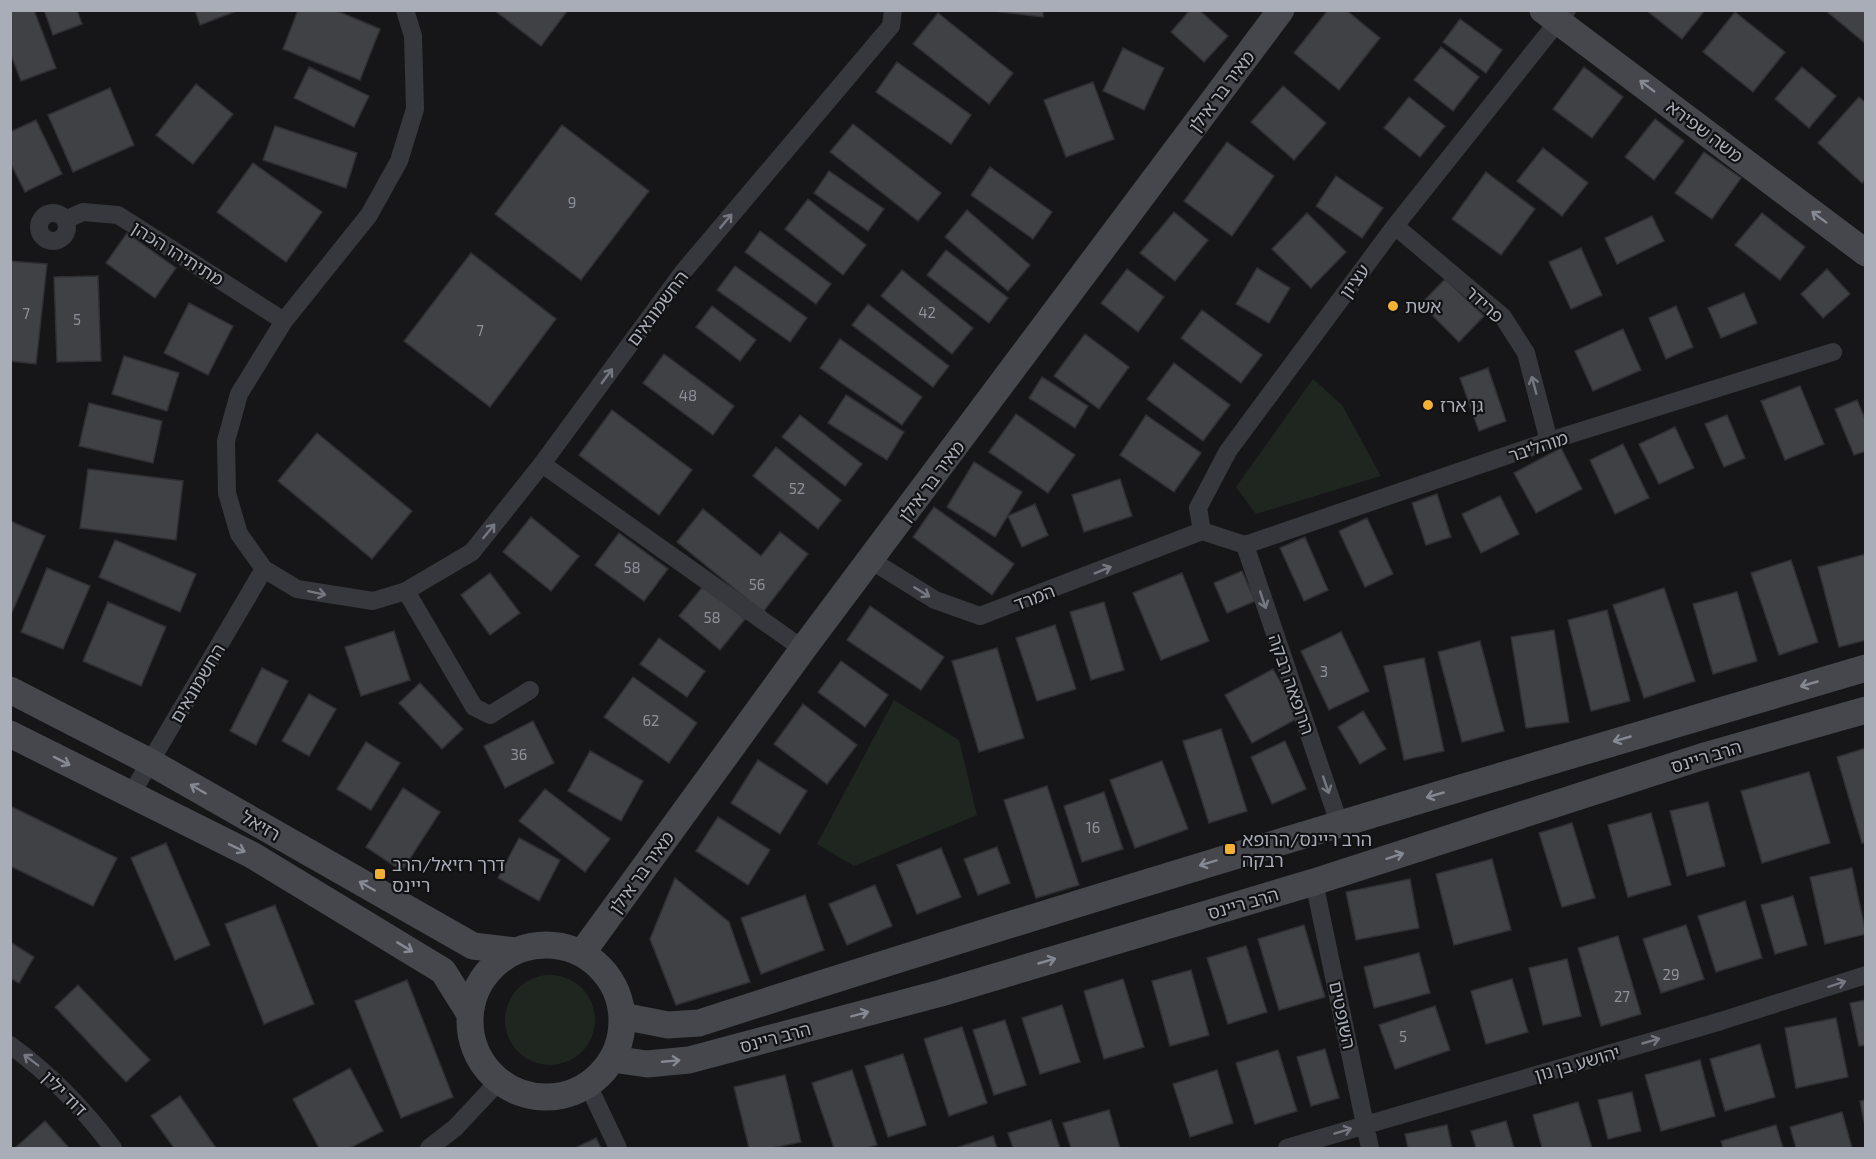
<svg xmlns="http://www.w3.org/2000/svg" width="1876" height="1159" font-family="'Exo 2','Noto Sans Hebrew',sans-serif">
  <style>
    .green { fill: #1e261f }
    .building { fill: #404145; stroke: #303034; stroke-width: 1.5 }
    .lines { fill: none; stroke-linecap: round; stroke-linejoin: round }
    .street { stroke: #37383d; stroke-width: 18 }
    .secondary { stroke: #45474d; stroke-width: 27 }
    .oneway { stroke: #858993 }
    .oneway2 { stroke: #757881 }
    .poi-dot { fill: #f2b134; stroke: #111113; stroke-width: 2 }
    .labels { text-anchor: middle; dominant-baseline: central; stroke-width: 4.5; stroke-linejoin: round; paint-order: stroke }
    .number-label { font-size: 15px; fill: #8e929b }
    .street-label { font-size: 18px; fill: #a8adb8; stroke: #111113 }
    .poi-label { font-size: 18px; fill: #a8adb8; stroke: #111113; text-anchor: start }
  </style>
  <rect width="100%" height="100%" fill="#161618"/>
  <path class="green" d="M1313,379L1342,405L1381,476L1256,514L1236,487Z
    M894,700L959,740L977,815L854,866L817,844Z
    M505 1020a45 45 0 1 1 90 0a45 45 0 1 1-90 0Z"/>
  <path class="building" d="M10,10H34L56,68L21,81L10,52Z
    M44,10H77L82,24L53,35Z
    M195,10H239L200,25Z
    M298,10H335L380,29L360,80L283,49Z
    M494,10H568L541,46Z
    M986,10H1043V17Z
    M1190,10H1199L1228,36L1204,62L1171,32Z
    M1328,10H1346L1380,38L1339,90L1294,53Z
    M1646,10H1705L1682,39Z
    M1825,10H1866V44Z
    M1735,12L1785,52L1753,92L1703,52Z
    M938,13L1013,73L989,104L913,44Z
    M1460,19L1502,50L1486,73L1443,42Z
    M1441,47L1479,77L1453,111L1414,80Z
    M1123,48L1164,68L1144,110L1103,91Z
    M897,62L971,115L951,144L876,92Z
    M309,67L369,96L354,127L294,98Z
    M1584,67L1623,97L1592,138L1553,109Z
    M1802,67L1836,96L1809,128L1775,99Z
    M1093,82L1114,139L1066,157L1044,100Z
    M196,84L233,114L193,164L156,135Z
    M1283,86L1326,123L1294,160L1251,122Z
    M110,88L134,145L73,172L48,115Z
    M1409,97L1445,126L1420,157L1384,128Z
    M1859,97L1866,103V179L1862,183L1818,143Z
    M1655,119L1684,141L1654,180L1625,157Z
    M36,120L62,174L25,192L10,162V132Z
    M853,124L941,193L918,221L830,152Z
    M562,125L649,191L581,280L495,214Z
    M275,126L357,153L346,188L263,160Z
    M1227,142L1274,176L1232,236L1184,201Z
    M1543,148L1588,183L1562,216L1517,181Z
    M1704,152L1741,178L1712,219L1675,193Z
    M253,163L322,212L286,262L217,212Z
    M990,167L1052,212L1033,239L971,195Z
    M829,171L884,209L868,231L814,193Z
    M1486,172L1535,209L1501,255L1452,219Z
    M1336,176L1383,208L1362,238L1316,206Z
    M808,199L866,245L843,275L785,229Z
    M967,210L1030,265L1008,291L945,237Z
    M1174,212L1208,240L1175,281L1140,253Z
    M1307,213L1346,252L1311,288L1272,249Z
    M1762,213L1805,247L1780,280L1735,245Z
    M1652,216L1664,241L1617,264L1605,238Z
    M760,231L831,284L816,304L745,252Z
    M127,233L176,268L155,298L106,263Z
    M1581,248L1602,295L1571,309L1549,262Z
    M946,250L1008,298L989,323L927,275Z
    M471,253L556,319L490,407L404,341Z
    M10,261L47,264L36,364L10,361Z
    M735,266L807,318L790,342L717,290Z
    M1257,268L1290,288L1269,323L1236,304Z
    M1127,269L1164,297L1138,332L1101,303Z
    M1827,269L1850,294L1823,318L1801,294Z
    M902,270L973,328L952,354L881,296Z
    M98,276L101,361L57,362L54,277Z
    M1445,279L1484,316L1459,342L1421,304Z
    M1744,293L1757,323L1721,338L1708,308Z
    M189,303L233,326L208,375L164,353Z
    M868,304L949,366L933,387L852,325Z
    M712,306L756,340L740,361L696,327Z
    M1676,306L1693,347L1666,359L1649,318Z
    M1202,310L1262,355L1241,383L1181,338Z
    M1623,329L1641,370L1593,391L1575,351Z
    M1085,334L1129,367L1099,409L1054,376Z
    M840,339L922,397L902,425L820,368Z
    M664,354L734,406L713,435L643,383Z
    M124,356L179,373L167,411L112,394Z
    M1174,363L1230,405L1203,441L1147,399Z
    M1488,368L1506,421L1479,431L1460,378Z
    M1042,377L1088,406L1075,428L1029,398Z
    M1800,386L1824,444L1785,460L1761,401Z
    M846,395L904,432L887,460L828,423Z
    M1857,400L1866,421V451L1854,455L1835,409Z
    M89,403L162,421L153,463L79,446Z
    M612,410L692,470L659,515L579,455Z
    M1016,414L1075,455L1048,493L989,452Z
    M800,415L862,464L845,486L782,437Z
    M1146,415L1201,453L1174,492L1120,455Z
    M1727,415L1745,458L1724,467L1705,424Z
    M1675,427L1694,468L1659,484L1639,444Z
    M317,433L412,511L372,559L278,481Z
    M1623,444L1649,498L1615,514L1590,460Z
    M776,447L841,500L818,529L753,476Z
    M1561,448L1582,489L1536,513L1514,473Z
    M974,462L1022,492L995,537L947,507Z
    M88,469L183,481L176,540L80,528Z
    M1120,479L1132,516L1084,532L1072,495Z
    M1437,494L1451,537L1426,545L1412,503Z
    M1500,496L1519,534L1481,553L1462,514Z
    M1035,504L1048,535L1022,547L1008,516Z
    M934,507L1014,564L992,595L913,537Z
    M703,509L761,556L780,532L808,554L763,612L677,542Z
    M531,517L579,556L551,591L503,552Z
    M1367,518L1393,574L1365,587L1339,531Z
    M10,521L45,536L10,617Z
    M619,533L668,569L644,601L595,565Z
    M1305,537L1328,590L1304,601L1280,548Z
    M115,540L196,574L180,612L99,577Z
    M1866,554V640L1839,647L1818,567Z
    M1791,560L1818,642L1779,655L1751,573Z
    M47,568L90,586L63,649L21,632Z
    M1242,571L1255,601L1227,613L1214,583Z
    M490,573L520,613L490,635L461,595Z
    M1182,573L1209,641L1161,660L1133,593Z
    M704,585L745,619L720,650L679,616Z
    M1664,588L1695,681L1644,698L1613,605Z
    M1737,592L1757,661L1713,674L1693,604Z
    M108,602L166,627L141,686L83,661Z
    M1104,602L1124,670L1091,680L1070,612Z
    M870,606L944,657L921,690L847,640Z
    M1607,610L1630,701L1591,711L1568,620Z
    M1055,625L1076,689L1037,701L1016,638Z
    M1554,630L1569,722L1526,728L1511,637Z
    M394,631L410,680L361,696L345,647Z
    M1341,632L1369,691L1329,710L1301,651Z
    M659,638L705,671L687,697L640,664Z
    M1480,641L1504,731L1462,742L1438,652Z
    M997,648L1024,738L979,752L952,661Z
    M1424,658L1444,751L1404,760L1384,666Z
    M841,661L888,695L865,727L818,692Z
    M262,668L288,681L256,745L230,731Z
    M1273,669L1300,717L1252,743L1225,695Z
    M633,677L697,723L669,763L604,717Z
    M420,683L463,729L442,749L399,703Z
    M309,694L336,709L309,756L282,741Z
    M803,704L857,745L827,784L774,744Z
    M1363,711L1386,749L1360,764L1338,727Z
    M533,721L554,763L505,788L484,746Z
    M1221,729L1247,811L1209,823L1183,741Z
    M1285,741L1306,789L1272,804L1251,757Z
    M366,742L400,763L371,810L337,789Z
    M1866,748V842L1862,843L1837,757Z
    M590,751L643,781L621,821L568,791Z
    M758,760L807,791L780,834L731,803Z
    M1162,761L1188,829L1135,848L1110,780Z
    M1809,772L1830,843L1762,863L1741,791Z
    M1047,786L1079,885L1036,898L1004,800Z
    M403,788L440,812L402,871L366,847Z
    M545,789L610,839L585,872L519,821Z
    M1104,792L1123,849L1082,862L1064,806Z
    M1708,802L1725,866L1687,876L1670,811Z
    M10,806L117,858L93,906L10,866Z
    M1651,813L1671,885L1628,897L1608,825Z
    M718,817L770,850L748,885L696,851Z
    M1572,823L1595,898L1562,907L1539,833Z
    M519,838L560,860L539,901L498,878Z
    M166,843L210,945L175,960L131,858Z
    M997,847L1010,883L978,895L964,859Z
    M941,848L961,897L917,914L897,865Z
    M1492,859L1511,930L1454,945L1436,874Z
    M1852,868L1866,934L1825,944L1810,877Z
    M675,878L729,922L750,982L676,1005L650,939Z
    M1410,879L1419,928L1356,940L1346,892Z
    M875,885L892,926L847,945L829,904Z
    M805,895L824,950L761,974L741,918Z
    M1793,896L1807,945L1775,954L1761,905Z
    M1745,901L1762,958L1716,972L1698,916Z
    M275,905L314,1004L264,1024L225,924Z
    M1304,925L1325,997L1279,1010L1258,939Z
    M1686,925L1704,979L1661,993L1643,939Z
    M1618,936L1641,1014L1601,1026L1578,948Z
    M10,942L34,957L19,983L10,978Z
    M1246,946L1267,1012L1228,1024L1207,958Z
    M1419,953L1430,993L1374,1008L1364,967Z
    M1567,959L1581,1016L1543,1025L1529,968Z
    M1191,970L1209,1035L1170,1046L1152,981Z
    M1123,979L1144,1047L1104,1059L1084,991Z
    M1512,979L1528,1032L1486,1044L1471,991Z
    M407,980L453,1097L401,1118L355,1001Z
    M78,985L150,1060L126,1082L55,1007Z
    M1866,1000V1045L1859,1046L1850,1003Z
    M1062,1005L1080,1062L1040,1074L1022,1018Z
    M1435,1006L1450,1050L1395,1069L1379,1025Z
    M1836,1018L1848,1077L1796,1088L1785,1028Z
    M1005,1020L1026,1085L994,1095L973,1030Z
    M962,1027L987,1103L949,1116L924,1039Z
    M1760,1044L1775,1097L1725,1111L1710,1059Z
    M1325,1049L1339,1098L1311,1106L1297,1057Z
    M1278,1050L1297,1111L1255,1124L1236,1063Z
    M903,1054L926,1125L888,1137L865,1066Z
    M1700,1060L1715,1116L1661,1131L1645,1075Z
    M350,1068L383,1131L350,1148H319L293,1099Z
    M852,1070L877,1145L866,1148H834L812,1083Z
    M1217,1070L1233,1123L1190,1137L1173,1084Z
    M785,1075L801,1142L772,1148H749L734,1087Z
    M1632,1092L1641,1131L1608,1139L1598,1100Z
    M180,1096L216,1148H174L151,1116Z
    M1866,1100V1132L1860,1101Z
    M1578,1102L1592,1148H1542L1533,1115Z
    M1109,1110L1120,1148H1071L1063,1123Z
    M1842,1112L1852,1148H1796L1790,1127Z
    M1051,1120L1060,1148H1013L1008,1133Z
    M45,1121L69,1148H15Z
    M1506,1121L1514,1148H1476L1471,1131Z
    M1447,1125L1452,1148H1408L1405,1134Z
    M1776,1125L1783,1148H1723L1721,1141Z
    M993,1136L997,1148H956Z
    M596,1138L601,1148H575Z"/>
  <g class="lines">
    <path class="street" d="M405,10L413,36L415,109L399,161L369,215L284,321L239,394L226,441L227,493L239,534L264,569L297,589L373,601L406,591L472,552L542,464L683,272L891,26L893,10
      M39 227a14 14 0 1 1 28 0a14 14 0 1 1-28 0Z
      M65,220L83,212L118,215L284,321
      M1395,226L1503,317L1526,353L1549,441
      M542,464L803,649
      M1245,545L1202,531L1198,508L1228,451L1395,226L1567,10
      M1245,545L1549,441L1833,352
      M1245,545L1339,823
      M872,561L935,600L980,616L1202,531
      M406,591L474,707L490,715L530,690
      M130,796L264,569
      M1314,882L1370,1148
      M10,1045C50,1074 84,1109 113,1148
      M588,1085L618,1148
      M429,1148L455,1128L499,1081
      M1287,1148L1721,1021L1866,975"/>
    <path class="secondary" d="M1543,10L1866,253
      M10,690L150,762L473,946L515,951
      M10,734L252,855L443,971L470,1014
      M470 1021a76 76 0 1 1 152 0a76 76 0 1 1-152 0Z
      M582,953L803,649L1281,10
      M622,1016L668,1025L699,1023C1086,898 1476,783 1866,668
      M612,1059L647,1064L689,1060L941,993L1314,882L1701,757L1866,710"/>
  </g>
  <defs><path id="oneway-shaft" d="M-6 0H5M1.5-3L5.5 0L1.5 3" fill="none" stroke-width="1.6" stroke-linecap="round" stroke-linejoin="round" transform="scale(1.5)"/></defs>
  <g class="oneway">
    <use href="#oneway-shaft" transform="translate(1647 86) rotate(-143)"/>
    <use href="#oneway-shaft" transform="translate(1819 217) rotate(-143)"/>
    <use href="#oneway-shaft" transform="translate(1809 684) rotate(164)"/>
    <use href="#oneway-shaft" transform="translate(1622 739) rotate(164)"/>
    <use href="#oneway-shaft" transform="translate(62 761) rotate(27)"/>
    <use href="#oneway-shaft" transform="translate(198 789) rotate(-150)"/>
    <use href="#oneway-shaft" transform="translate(1435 795) rotate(164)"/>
    <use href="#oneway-shaft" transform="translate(237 848) rotate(26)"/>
    <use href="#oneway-shaft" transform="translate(1395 856) rotate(-18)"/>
    <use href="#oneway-shaft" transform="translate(1208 863) rotate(163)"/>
    <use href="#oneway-shaft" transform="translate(367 886) rotate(-150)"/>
    <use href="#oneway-shaft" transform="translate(405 947) rotate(31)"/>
    <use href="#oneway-shaft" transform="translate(1047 961) rotate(-16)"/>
    <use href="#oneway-shaft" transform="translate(860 1014) rotate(-15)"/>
    <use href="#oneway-shaft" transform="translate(671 1061) rotate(-5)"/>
  </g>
  <g class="oneway2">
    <use href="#oneway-shaft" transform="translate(726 221) rotate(-50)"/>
    <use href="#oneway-shaft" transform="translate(607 376) rotate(-54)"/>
    <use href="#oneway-shaft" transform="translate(1534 385) rotate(-105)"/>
    <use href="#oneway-shaft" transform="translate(489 531) rotate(-51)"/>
    <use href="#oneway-shaft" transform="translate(1103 570) rotate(-22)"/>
    <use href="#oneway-shaft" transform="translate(922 592) rotate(32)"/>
    <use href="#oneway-shaft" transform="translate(317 593) rotate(12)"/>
    <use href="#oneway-shaft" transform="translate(1263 600) rotate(71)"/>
    <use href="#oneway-shaft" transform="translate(1326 785) rotate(71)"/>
    <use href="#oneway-shaft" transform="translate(1837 984) rotate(-18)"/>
    <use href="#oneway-shaft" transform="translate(1651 1041) rotate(-16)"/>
    <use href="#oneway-shaft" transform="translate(31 1060) rotate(-143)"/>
    <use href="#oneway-shaft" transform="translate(1343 1131) rotate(-17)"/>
  </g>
  <g class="poi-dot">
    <circle cx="1393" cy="306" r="6"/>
    <circle cx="1428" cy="405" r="6"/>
    <rect x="1224" y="843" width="12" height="12" rx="3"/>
    <rect x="374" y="868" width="12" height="12" rx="3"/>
  </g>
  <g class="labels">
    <g class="number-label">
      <text x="572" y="202">9</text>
      <text x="927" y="312">42</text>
      <text x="26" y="313">7</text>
      <text x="77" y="319">5</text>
      <text x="480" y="330">7</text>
      <text x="688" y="395">48</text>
      <text x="797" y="488">52</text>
      <text x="632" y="567">58</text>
      <text x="757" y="584">56</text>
      <text x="712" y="617">58</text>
      <text x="1324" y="671">3</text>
      <text x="651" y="720">62</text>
      <text x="519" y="754">36</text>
      <text x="1093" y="827">16</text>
      <text x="1671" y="974">29</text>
      <text x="1622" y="996">27</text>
      <text x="1403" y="1036">5</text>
    </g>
    <g class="street-label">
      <text transform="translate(1221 91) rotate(-53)">מאיר בר אילן</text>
      <text transform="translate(1705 131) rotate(37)">משה שפירא</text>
      <text transform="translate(178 253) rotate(32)">מתיתיהו הכהן</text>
      <text transform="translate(1354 281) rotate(-54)">עציון</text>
      <text transform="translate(1485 304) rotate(43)">פרידר</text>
      <text transform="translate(657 308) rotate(-53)">החשמונאים</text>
      <text transform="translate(1538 446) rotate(-18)">מוהליבר</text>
      <text transform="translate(931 481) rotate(-53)">מאיר בר אילן</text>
      <text transform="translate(1034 597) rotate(-21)">המרד</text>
      <text transform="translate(197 683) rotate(-59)">החשמונאים</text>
      <text transform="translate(1292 684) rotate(71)">הרופאה רבקה</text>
      <text transform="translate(1706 756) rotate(-17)">הרב ריינס</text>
      <text transform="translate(261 825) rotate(30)">רזיאל</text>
      <text transform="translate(641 872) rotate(-54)">מאיר בר אילן</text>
      <text transform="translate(1243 903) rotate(-16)">הרב ריינס</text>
      <text transform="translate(1343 1015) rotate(78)">השופטים</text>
      <text transform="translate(775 1037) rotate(-15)">הרב ריינס</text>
      <text transform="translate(1577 1063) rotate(-16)">יהושע בן נון</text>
      <text transform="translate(65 1093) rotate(45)">דוד ילין</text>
    </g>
    <g class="poi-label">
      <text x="1405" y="306">אשת</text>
      <text x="1440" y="405">גן ארז</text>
      <text x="1242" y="839">הרב ריינס/הרופא<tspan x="1242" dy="21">רבקה</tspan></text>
      <text x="392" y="864">דרך רזיאל/הרב<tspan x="392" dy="21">ריינס</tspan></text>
    </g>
  </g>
  <rect width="1876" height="1159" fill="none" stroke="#a8adb8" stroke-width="24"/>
</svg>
